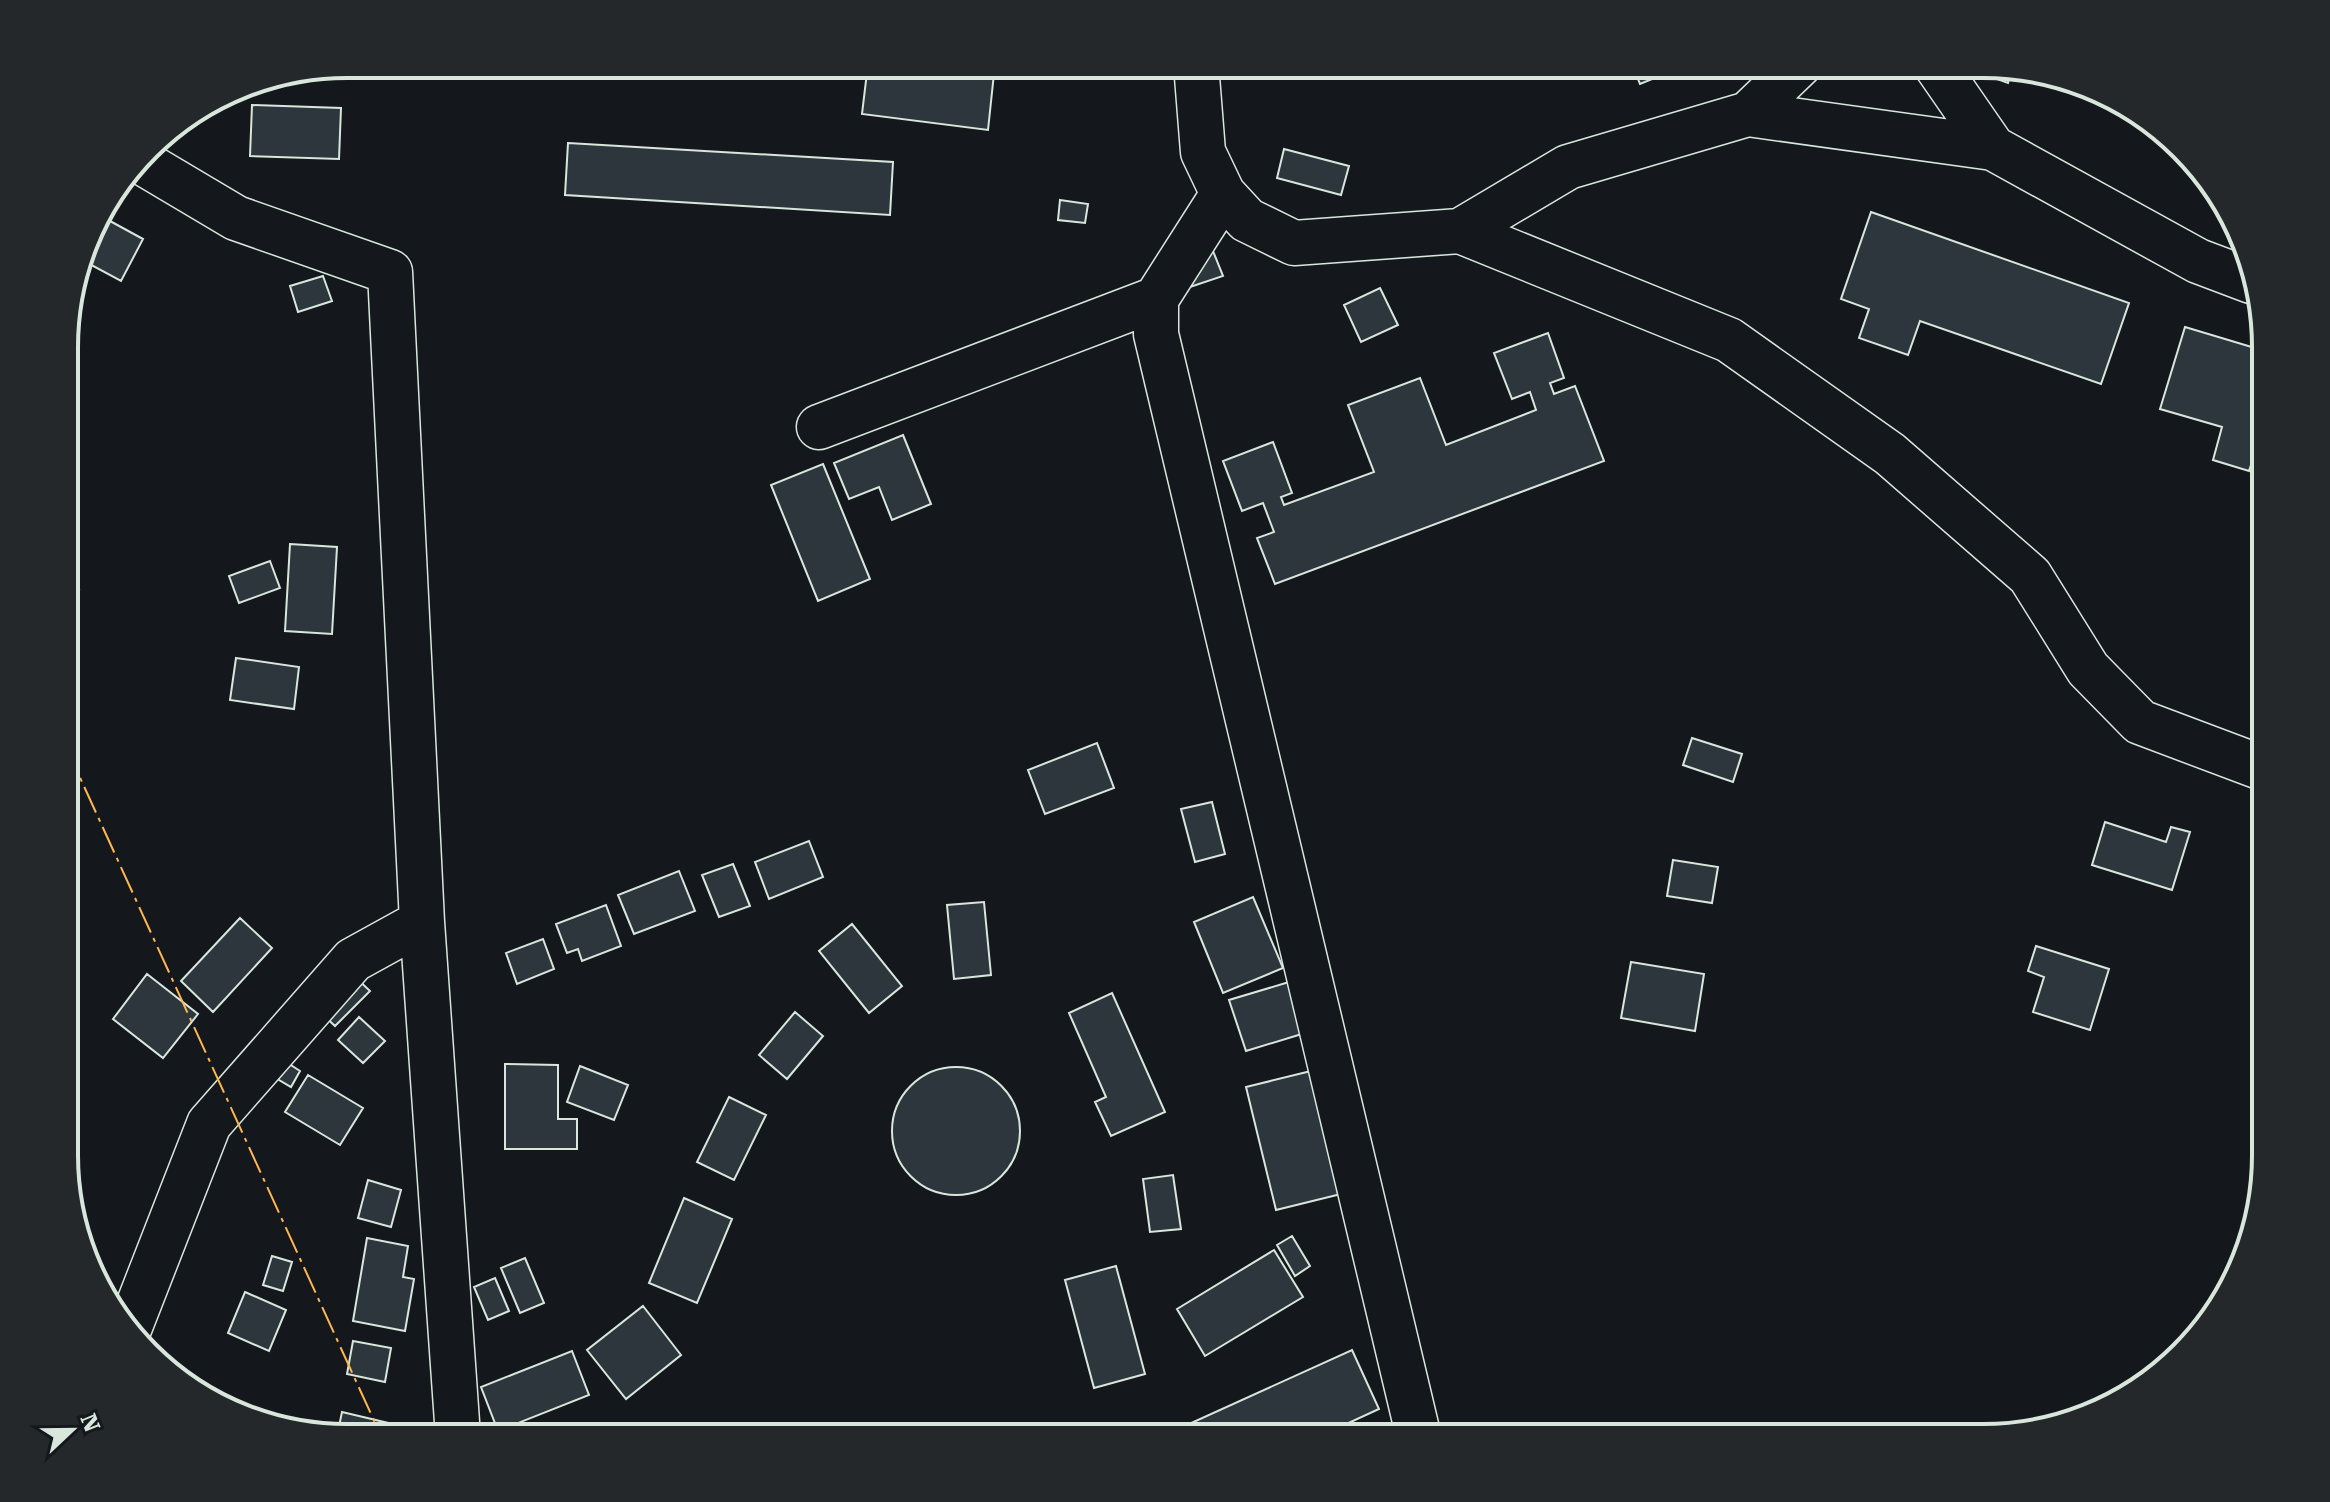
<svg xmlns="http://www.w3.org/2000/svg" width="2330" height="1502" font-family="'Roboto Serif',serif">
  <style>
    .building { fill: #2c363c; stroke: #d8e6dc; stroke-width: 2 }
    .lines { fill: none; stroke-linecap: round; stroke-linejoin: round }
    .minor-casing { stroke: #d8e6dc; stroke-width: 47 }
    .minor { stroke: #14181c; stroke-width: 44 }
    .power { stroke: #ffb74d; stroke-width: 2; stroke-dasharray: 28 6 4 6; stroke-linecap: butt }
    .rim { fill: none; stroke: #d8e6dc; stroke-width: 4 }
  </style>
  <rect width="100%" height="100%" fill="#14181c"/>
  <path class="building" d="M868,64H995L988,130L862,114Z
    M1632,64H1689L1640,84Z
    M1956,64H1983L2012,69L2008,83Z
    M252,105L341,108L339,159L250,156Z
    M568,143L893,162L890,215L565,195Z
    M1284,149L1349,166L1341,195L1277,178Z
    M1060,200L1088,204L1085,223L1058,220Z
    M1871,212L2129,303L2101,384L1920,321L1908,355L1859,338L1869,309L1841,299Z
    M99,215L143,239L121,281L82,260Z
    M1213,251L1223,276L1190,287L1181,263Z
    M323,276L332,301L298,312L290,286Z
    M1380,288L1398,325L1361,342L1344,305Z
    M2185,327L2265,351V446L2258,444L2249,471L2213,460L2222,427L2160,409Z
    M1548,333L1564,378L1550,383L1554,394L1575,386L1604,461L1275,584L1257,538L1274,532L1263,503L1242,511L1223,461L1273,442L1292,493L1281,497L1284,505L1374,472L1348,405L1420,378L1446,445L1536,410L1530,392L1512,399L1494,353Z
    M903,435L931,504L892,520L879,487L849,499L834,463Z
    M823,464L870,579L818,601L771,485Z
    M290,544L337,547L332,634L285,631Z
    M270,561L280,588L239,603L229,576Z
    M66,579L79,590L66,606Z
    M236,658L299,667L294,709L230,700Z
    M1692,738L1742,754L1733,782L1683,765Z
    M1097,743L1114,788L1045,814L1028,770Z
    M1212,802L1225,854L1195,862L1181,809Z
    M2105,822L2166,842L2171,827L2190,832L2172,890L2092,865Z
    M809,841L823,877L769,899L755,862Z
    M1673,860L1718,867L1712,903L1667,896Z
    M733,864L750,906L719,917L702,875Z
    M679,871L695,911L634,934L618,895Z
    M1253,897L1283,968L1223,993L1194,922Z
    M984,902L991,975L954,979L947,905Z
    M606,905L621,946L582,961L578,949L567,953L556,924Z
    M240,918L272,948L213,1012L181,981Z
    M852,924L902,986L869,1013L819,951Z
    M543,939L554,969L517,984L506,953Z
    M2036,946L2109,969L2090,1030L2033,1012L2044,977L2028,971Z
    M1631,962L1704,974L1695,1031L1621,1018Z
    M147,974L198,1014L163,1058L113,1019Z
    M353,975L370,991L335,1026L318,1010Z
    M1289,982L1305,1033L1246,1051L1229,1000Z
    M1112,993L1165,1112L1111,1136L1095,1102L1106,1097L1069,1013Z
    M795,1012L823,1036L787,1079L759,1055Z
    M359,1017L385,1041L363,1063L338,1040Z
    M280,1058L300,1071L291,1087L269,1074Z
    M505,1064L558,1065V1119H577V1149H505Z
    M580,1066L628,1085L614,1120L567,1102Z
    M892 1131a64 64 0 1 1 128 0a64 64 0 1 1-128 0Z
    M1311,1071L1341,1194L1276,1210L1246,1087Z
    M308,1075L363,1108L340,1145L285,1112Z
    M729,1097L766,1115L734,1180L697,1162Z
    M1173,1175L1181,1229L1150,1232L1143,1179Z
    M368,1180L401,1190L391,1227L358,1218Z
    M684,1198L732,1219L697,1303L649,1283Z
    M1292,1236L1310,1266L1295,1276L1277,1245Z
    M367,1238L408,1246L403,1277L414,1279L405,1331L353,1321Z
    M1274,1250L1303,1297L1205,1356L1177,1309Z
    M272,1256L292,1262L283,1291L263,1285Z
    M525,1258L544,1303L520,1313L501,1268Z
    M1116,1266L1145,1374L1094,1388L1065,1280Z
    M495,1278L509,1311L488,1320L474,1287Z
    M245,1292L286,1310L269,1351L228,1333Z
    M643,1306L681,1355L626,1399L587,1350Z
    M353,1341L391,1348L385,1382L347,1374Z
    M1352,1350L1379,1409L1316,1438H1169L1167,1434Z
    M572,1351L589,1395L498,1431L481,1387Z
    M342,1412L397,1425L394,1438L337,1436Z"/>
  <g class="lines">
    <g class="minor-casing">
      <path id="minor" d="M1935,64L1993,148L2198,261L2251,281
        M1748,114L1800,64
        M140,161L236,218L390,272L422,922L457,1422L455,1438
        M1223,194L1247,220L1294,243L1460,231L1729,340L1890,454L2030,576L2088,669L2140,722L2265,769
        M1460,231L1568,167L1748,114L1993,148
        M1156,299V334L1419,1438
        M819,427L1156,299L1223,194L1203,152L1196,64
        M129,1329L209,1124L353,960L422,922"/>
    </g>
    <use href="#minor" class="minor"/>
    <path class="power" d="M66,747L382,1438"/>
  </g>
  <path d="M0 0H2330V1502H0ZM347 78H1983A269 269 0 0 1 2252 347V1155A269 269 0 0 1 1983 1424H347A269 269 0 0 1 78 1155V347A269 269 0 0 1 347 78Z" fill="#24282b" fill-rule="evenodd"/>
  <path class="rim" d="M347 78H1983A269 269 0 0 1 2252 347V1155A269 269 0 0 1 1983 1424H347A269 269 0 0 1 78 1155V347A269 269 0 0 1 347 78Z"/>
  <g transform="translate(72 1430) rotate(68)" stroke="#14181c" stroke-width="6" paint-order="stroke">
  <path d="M0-6L14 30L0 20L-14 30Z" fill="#d8e6dc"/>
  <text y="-12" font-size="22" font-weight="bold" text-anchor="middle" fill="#d8e6dc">N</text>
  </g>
</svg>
